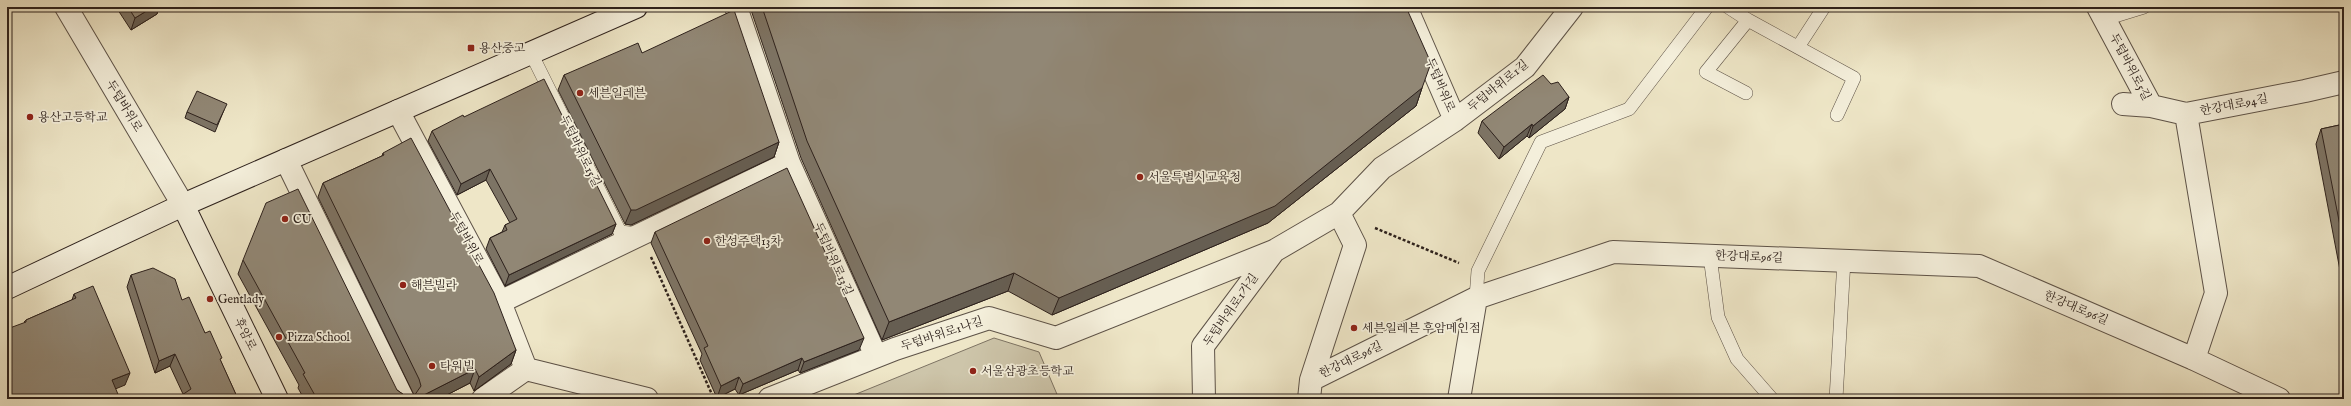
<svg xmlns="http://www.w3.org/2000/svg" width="2351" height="406" font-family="'IM FELL English','Noto Serif KR',serif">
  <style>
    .green { fill: #cdc5aa; stroke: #7d7363 }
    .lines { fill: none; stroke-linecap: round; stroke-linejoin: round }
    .lane-casing { stroke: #5d5247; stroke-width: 14 }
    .street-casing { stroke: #5d5247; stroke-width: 24 }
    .secondary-casing { stroke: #2d211c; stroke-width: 24 }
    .path { stroke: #2d211c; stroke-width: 2.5; stroke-dasharray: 3 2; stroke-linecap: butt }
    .lane { stroke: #f4efdb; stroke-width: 13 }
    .street { stroke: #f4efdb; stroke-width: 22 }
    .secondary { stroke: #f4efdb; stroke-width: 22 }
    .wall { fill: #7d7465; stroke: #2d211c }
    .shaded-wall { fill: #665e52; stroke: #2d211c }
    .building { fill: #918775; stroke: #2d211c }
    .poi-dot { fill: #8f2418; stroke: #f4efdb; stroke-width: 1.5 }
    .labels { text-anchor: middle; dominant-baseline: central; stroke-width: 3.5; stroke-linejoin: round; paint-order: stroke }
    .poi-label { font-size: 12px; fill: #2d211c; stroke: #f4efdb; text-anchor: start }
    .street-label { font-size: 12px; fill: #2d211c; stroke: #f4efdb }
  </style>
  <rect width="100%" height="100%" fill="#eee6c7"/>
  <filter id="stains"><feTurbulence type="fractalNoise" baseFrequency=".005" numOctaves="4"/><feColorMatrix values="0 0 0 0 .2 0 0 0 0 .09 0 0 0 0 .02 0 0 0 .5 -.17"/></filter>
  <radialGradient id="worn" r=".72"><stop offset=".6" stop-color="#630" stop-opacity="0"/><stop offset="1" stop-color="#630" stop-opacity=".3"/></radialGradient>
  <path class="green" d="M994,338L1039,352L1059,399H844Z"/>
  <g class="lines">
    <g class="lane-casing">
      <path id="lane" d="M1728,7L1748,20L1854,78L1837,115
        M2105,19L2144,7
        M1798,47L1824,7
        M531,53L620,232L639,234
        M1746,93L1706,72L1748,20
        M1710,256L1718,317L1737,359L1772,399
        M1476,298L1478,271L1541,142L1629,109L1707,7
        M1836,399L1844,260"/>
    </g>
    <g class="street-casing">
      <path id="street" d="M66,7L183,205
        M736,7L789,163L876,356
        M1406,7L1455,120
        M2098,7L2151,106
        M2123,104L2151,106L2186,114L2305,91L2344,82
        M398,111L500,302L526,369
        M2186,114L2216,293L2194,359
        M286,160L403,399
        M500,302L789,163
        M1311,380L1476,298L1613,252L1979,266L2194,359L2279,399
        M483,399L526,369L647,399
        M769,399L895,349L989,318L1056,338L1274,251L1339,213L1382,168L1455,120L1525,67L1572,7
        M1204,399L1203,346L1274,251
        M1309,399L1311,380L1355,245L1339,213
        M1459,399L1476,298"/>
    </g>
    <g class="secondary-casing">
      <path id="secondary" d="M183,205L277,399
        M7,288L183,205L636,7"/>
    </g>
    <path class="path" d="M1375,228L1459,263
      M651,257L714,399"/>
    <use href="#lane" class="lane"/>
    <use href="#street" class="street"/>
    <use href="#secondary" class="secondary"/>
  </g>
  <path class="wall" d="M116,7H159L157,14L131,30Z
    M750,7H1406L1422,88L1416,106L1268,223L1052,315L1008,291L882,340L801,158Z
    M642,53L779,142L774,157L631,225L625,224L558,90L564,75Z
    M1551,84L1569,97L1565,109L1529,138L1527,136L1499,159L1478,133L1482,121Z
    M224,110L215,132L185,118L187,112Z
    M464,117L616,224L612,234L505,286L486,249L490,238L502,232L505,225L510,223L486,180L457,195L428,141L432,131Z
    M2344,124V286H2343L2316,144L2321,129Z
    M383,153L516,350L511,364L474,391L470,383L439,399H304L298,388L299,385L238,274L243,260L397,390L407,397L414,396V395L318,197L323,183L382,156Z
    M655,232L859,350L800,373L798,370L739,395L735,389L717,398L700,360L702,354L651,243Z
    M131,275L182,300L205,333L221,362L238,399L183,394L170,366L155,373L127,287Z
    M74,294L125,385L24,322L26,320L72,300Z"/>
  <path class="shaded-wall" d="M153,7H159L157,14L131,30L135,18Z
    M10,63L7,71V64Z
    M1422,88L1416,106L1268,223L1052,315L1059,298Z
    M1569,97L1565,109L1529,138L1533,126Z
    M1532,124L1527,136L1499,159L1504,147Z
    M779,142L774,157L631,225L625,224L631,210Z
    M490,169L486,180L457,195L461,184Z
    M616,224L612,234L505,286L509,275Z
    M1014,273L1008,291L882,340L889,322Z
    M864,338L859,350L800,373L804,362Z
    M516,350L511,364L474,391L479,377Z
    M175,354L170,366L155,373L159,361Z
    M802,358L798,370L739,395L743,384Z
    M475,369L470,383L439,399H416Z
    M130,373L125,385L108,392L112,380Z
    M739,377L735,389L717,398L721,386Z"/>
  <path class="building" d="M128,7H153L135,18Z
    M762,7H1406L1431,63L1422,88L1275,206L1059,298L1014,273L889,322L807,141Z
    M734,10L779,142L636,210H631L564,75L638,43L642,53Z
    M7,57L10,63L7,64Z
    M1543,75L1551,84L1558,82L1569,97L1533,126L1532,124L1504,147L1482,121Z
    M544,79L616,224L509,275L490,238L507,230L505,225L517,219L490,169L461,184L432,131L463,115L464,117Z
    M197,91L227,104L217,125L187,112Z
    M2344,124V246L2321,129Z
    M411,138L494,293L516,350L479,377L475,369L416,399H317L303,374L305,373L243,260L266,203L298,189L397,390L407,397L414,396L421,386L419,379L323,183L384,155L383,153Z
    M787,168L864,338L804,362L802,358L743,384L739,377L721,386L704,348L708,346L655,232Z
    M153,268L175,279L182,300L189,297L205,333L210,331L222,358L220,359L238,399H176L191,389L175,354L159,361L131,275Z
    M93,286L130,373L112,380L120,399H7V329L26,322V320L76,298L74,294Z"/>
  <g class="poi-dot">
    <rect x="467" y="44" width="8" height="8" rx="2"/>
    <circle cx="580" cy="93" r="4"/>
    <circle cx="30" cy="117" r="4"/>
    <circle cx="1140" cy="177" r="4"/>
    <circle cx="285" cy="219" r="4"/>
    <circle cx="707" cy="241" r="4"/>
    <circle cx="403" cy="285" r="4"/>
    <circle cx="210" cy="299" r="4"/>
    <circle cx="1354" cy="328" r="4"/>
    <circle cx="279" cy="337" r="4"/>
    <circle cx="432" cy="366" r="4"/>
    <circle cx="973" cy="371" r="4"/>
  </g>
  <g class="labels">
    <g class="poi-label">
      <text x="479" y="48">용산중고</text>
      <text x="588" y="93">세븐일레븐</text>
      <text x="38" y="117">용산고등학교</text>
      <text x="1148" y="177">서울특별시교육청</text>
      <text x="293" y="219">CU</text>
      <text x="715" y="241">한성주택13차</text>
      <text x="411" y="285">해븐빌라</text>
      <text x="218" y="299">Gentlady</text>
      <text x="1362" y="328">세븐일레븐 후암메인점</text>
      <text x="287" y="337">Pizza School</text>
      <text x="440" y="366">타워빌</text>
      <text x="981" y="371">서울삼광초등학교</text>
    </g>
    <g class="street-label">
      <text transform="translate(2130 67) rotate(62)">두텁바위로5길</text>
      <text transform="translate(1440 85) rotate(67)">두텁바위로</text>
      <text transform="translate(1498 86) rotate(-39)">두텁바위로1길</text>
      <text transform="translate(2234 105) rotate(-11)">한강대로94길</text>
      <text transform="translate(124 106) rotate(59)">두텁바위로</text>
      <text transform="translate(580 151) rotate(64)">두텁바위로15길</text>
      <text transform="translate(466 238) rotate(61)">두텁바위로</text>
      <text transform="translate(1749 257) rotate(2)">한강대로96길</text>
      <text transform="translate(833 259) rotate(66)">두텁바위로13길</text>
      <text transform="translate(2076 308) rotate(23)">한강대로96길</text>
      <text transform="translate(1231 310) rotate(-55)">두텁바위로1가길</text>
      <text transform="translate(245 334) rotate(64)">후암로</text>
      <text transform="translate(942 334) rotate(-18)">두텁바위로1나길</text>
      <text transform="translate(1351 360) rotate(-26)">한강대로96길</text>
    </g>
  </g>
  <rect width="2351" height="406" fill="none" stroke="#eee6c7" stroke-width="24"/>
  <rect x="8" y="8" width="2335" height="390" fill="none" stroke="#2d211c" stroke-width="2"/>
  <rect x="12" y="12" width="2327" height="382" fill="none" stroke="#2d211c"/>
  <rect width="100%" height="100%" filter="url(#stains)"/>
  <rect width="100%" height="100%" fill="url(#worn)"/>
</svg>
